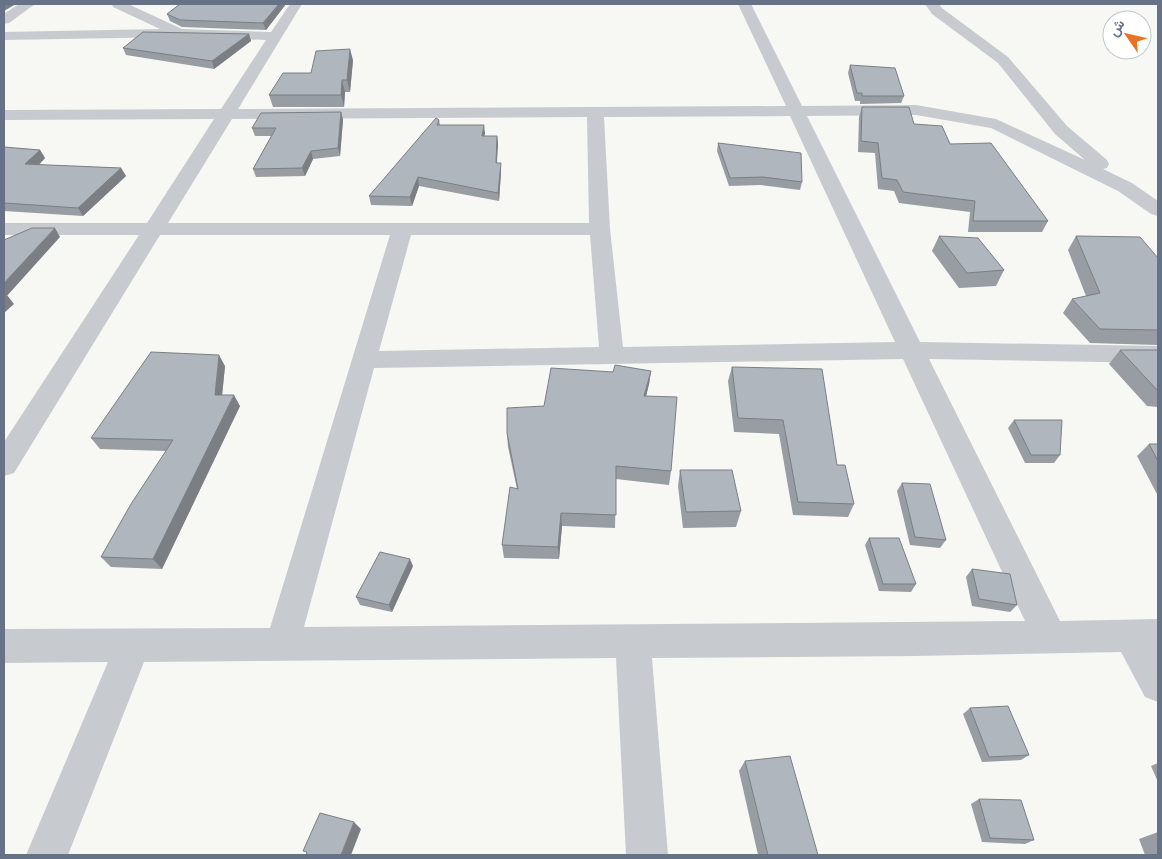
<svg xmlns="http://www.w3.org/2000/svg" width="1162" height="859" font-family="Barlow,Vazirmatn,sans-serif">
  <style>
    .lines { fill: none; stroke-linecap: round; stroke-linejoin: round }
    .minor { fill: #c7cace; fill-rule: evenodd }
    .wall { fill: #979da3 }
    .shaded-wall { fill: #7b7f84 }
    .building { fill: #b0b6bd; stroke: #7b7f84 }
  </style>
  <rect width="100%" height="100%" fill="#f7f7f4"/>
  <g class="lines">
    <path class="minor" d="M19,4H35L9,23L4,24V14Z
      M112,4H128L182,29L271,32L290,4H302L238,109L786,106L738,4H751L802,106L916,105L996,119L1085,160L1055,134L998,63L932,14L925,4H939L942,8L1008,57L1067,126L1107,160L1109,164L1107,168L1103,169L1132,183L1158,201V216L1151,214L1118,191L991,128L916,115L807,116L920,342L1158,346V363L929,359L1060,621L1158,619V702L1145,697L1121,652L914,656L652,658L668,855H626L616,658L144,662L68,855H26L108,662L4,663V629L270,628L390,235H160L14,473L4,476V442L139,235H4V223H147L214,119L4,120V110L221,109L266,40L178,37L4,40V32L160,29L113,7ZM790,116L895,342L623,347L610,229L604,117ZM587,117L589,223H168L232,119ZM411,235H590L599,347L379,351ZM903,359L1025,621L304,627L374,368Z"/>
  </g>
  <path class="wall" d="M180,4H286L266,30L182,27L170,21L167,14Z
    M249,34L251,41L214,69L126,55L123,48Z
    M353,60L350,92H345L344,107H273L269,95L311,73Z
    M850,65L904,96L901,103L860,104V101H855L848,73Z
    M862,107L914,124L950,144L1048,221L1042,232H968L970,212L899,203L894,191L878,189L875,153L858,152L859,117Z
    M341,112L343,120L340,156L313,159L305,176L256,177L253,169L271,136H255L252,128Z
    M439,120L440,125L485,133L484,136H497L498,144L497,163L501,172L499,201L419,186L412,206L371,205L369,196Z
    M718,143L802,182L800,190L761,185L729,186L717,151Z
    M4,147L40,150L45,158L39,165L121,168L126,176L83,216L4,211Z
    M939,236L1004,270L996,286L959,288L932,251Z
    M1076,236L1158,258V345L1090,343L1063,313L1072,299L1086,296L1068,250Z
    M1120,350H1158V407L1147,406L1109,364Z
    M225,366L222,395L240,406L162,569L111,567L101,557L166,451L100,449L91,438Z
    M732,367L837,465L854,504L848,517L793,515L779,434L734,432L728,381Z
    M651,371L649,384L646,396L671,471L669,485L616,479L615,528L562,526L559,559L504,558L502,545L517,489L508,447L507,433L544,406L613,372Z
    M1014,420L1060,455L1054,463H1025L1008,428Z
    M1149,444H1158V496L1137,456Z
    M680,470L741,511L736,527L683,528L678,486Z
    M902,483L946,540L940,548L910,545L897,491Z
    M869,538L916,584L911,592L879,591L865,545Z
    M413,566L392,612L360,605L356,597Z
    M972,569L1017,605L1010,612L972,606L966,577Z
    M970,708L1029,755L1021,760L982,762L963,714Z
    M745,761L818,855H758L739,771Z
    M1158,763V782L1151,766Z
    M979,799L1034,840L1025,844L982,842L971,804Z
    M1158,832V855H1145L1139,839Z"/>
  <path class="shaded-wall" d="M4,4H16L4,11Z
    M279,4H286L266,30L263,23Z
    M249,34L251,41L214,69L212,61Z
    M350,49L353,60L350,92L347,80Z
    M342,80L345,92L344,107L341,95Z
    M341,112L343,120L340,156L338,148Z
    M484,125L485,133L483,144L482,136Z
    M497,136L498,144L496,171V163Z
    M40,150L45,158L31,172L25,164Z
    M311,151L313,159L305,176L302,168Z
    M501,163V172L499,201L498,193Z
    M121,168L126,176L83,216L78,208Z
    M418,177L419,186L412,206L410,197Z
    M55,228L60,237L6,297L7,295L14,304L4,313V283Z
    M219,355L225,366L221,406L215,395Z
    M651,371L649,384L643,409L644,396Z
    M234,395L240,406L162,569L153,559Z
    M561,513L562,526L559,559L558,547Z
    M410,559L413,566L392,612L389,605Z
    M354,822L361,829L351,855H341Z"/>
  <path class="building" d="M180,4H279L263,23L180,20L167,14Z
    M143,32L249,34L212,61L123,48Z
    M350,49L347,80H342L341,95H269L283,73H311L316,51Z
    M850,65L895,68L904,96H862V93H857Z
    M862,107H909L914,124L942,126L950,144L991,143L1048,221H973L975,201L903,192L897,180L882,178L878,143L861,141Z
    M341,112L338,148L311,151L302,168L253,169L276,128H252L261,113Z
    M436,118L439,120L437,125H484L482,136H497L496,163H501L498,193L418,177L410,197L369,196Z
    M718,143L801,153L802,182L763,177L730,178Z
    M4,147L40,150L25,164L121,168L78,208L4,203Z
    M32,228H55L4,283V240Z
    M939,236L978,238L1004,270L967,273Z
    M1076,236L1140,237L1158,258V330L1100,329L1072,299L1100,293Z
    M1120,350H1158V391Z
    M151,352L219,355L215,395H234L153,559L101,557L131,504L173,440L91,438Z
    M615,365L651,371L644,396L677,397L671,471L616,466V515L561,513L558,547L502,545L510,487L518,489L507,433V408L544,406L551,368L613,372Z
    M732,367L822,369L837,465H845L854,504L798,502L783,420L738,418Z
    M1014,420H1062L1060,455H1031Z
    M1149,444H1158V461Z
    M680,470H732L741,511L686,512Z
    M902,483L930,484L946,540L915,537Z
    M869,538H899L916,584H883Z
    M380,552L410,559L389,605L356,597Z
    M972,569L1010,574L1017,605L979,599Z
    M1008,706L1029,755L989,757L970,708Z
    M790,756L818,855H768L745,761Z
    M979,799L1021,800L1034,840L990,838Z
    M320,813L354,822L341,855H306L307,852L303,851Z"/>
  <rect width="1162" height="859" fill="none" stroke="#657287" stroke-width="10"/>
  <g transform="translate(1127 35) rotate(304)"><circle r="24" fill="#ffffff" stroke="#c1c7cf"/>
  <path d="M0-4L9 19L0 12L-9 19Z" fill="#eb7221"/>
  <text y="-8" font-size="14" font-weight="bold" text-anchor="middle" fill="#657287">ش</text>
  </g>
</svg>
